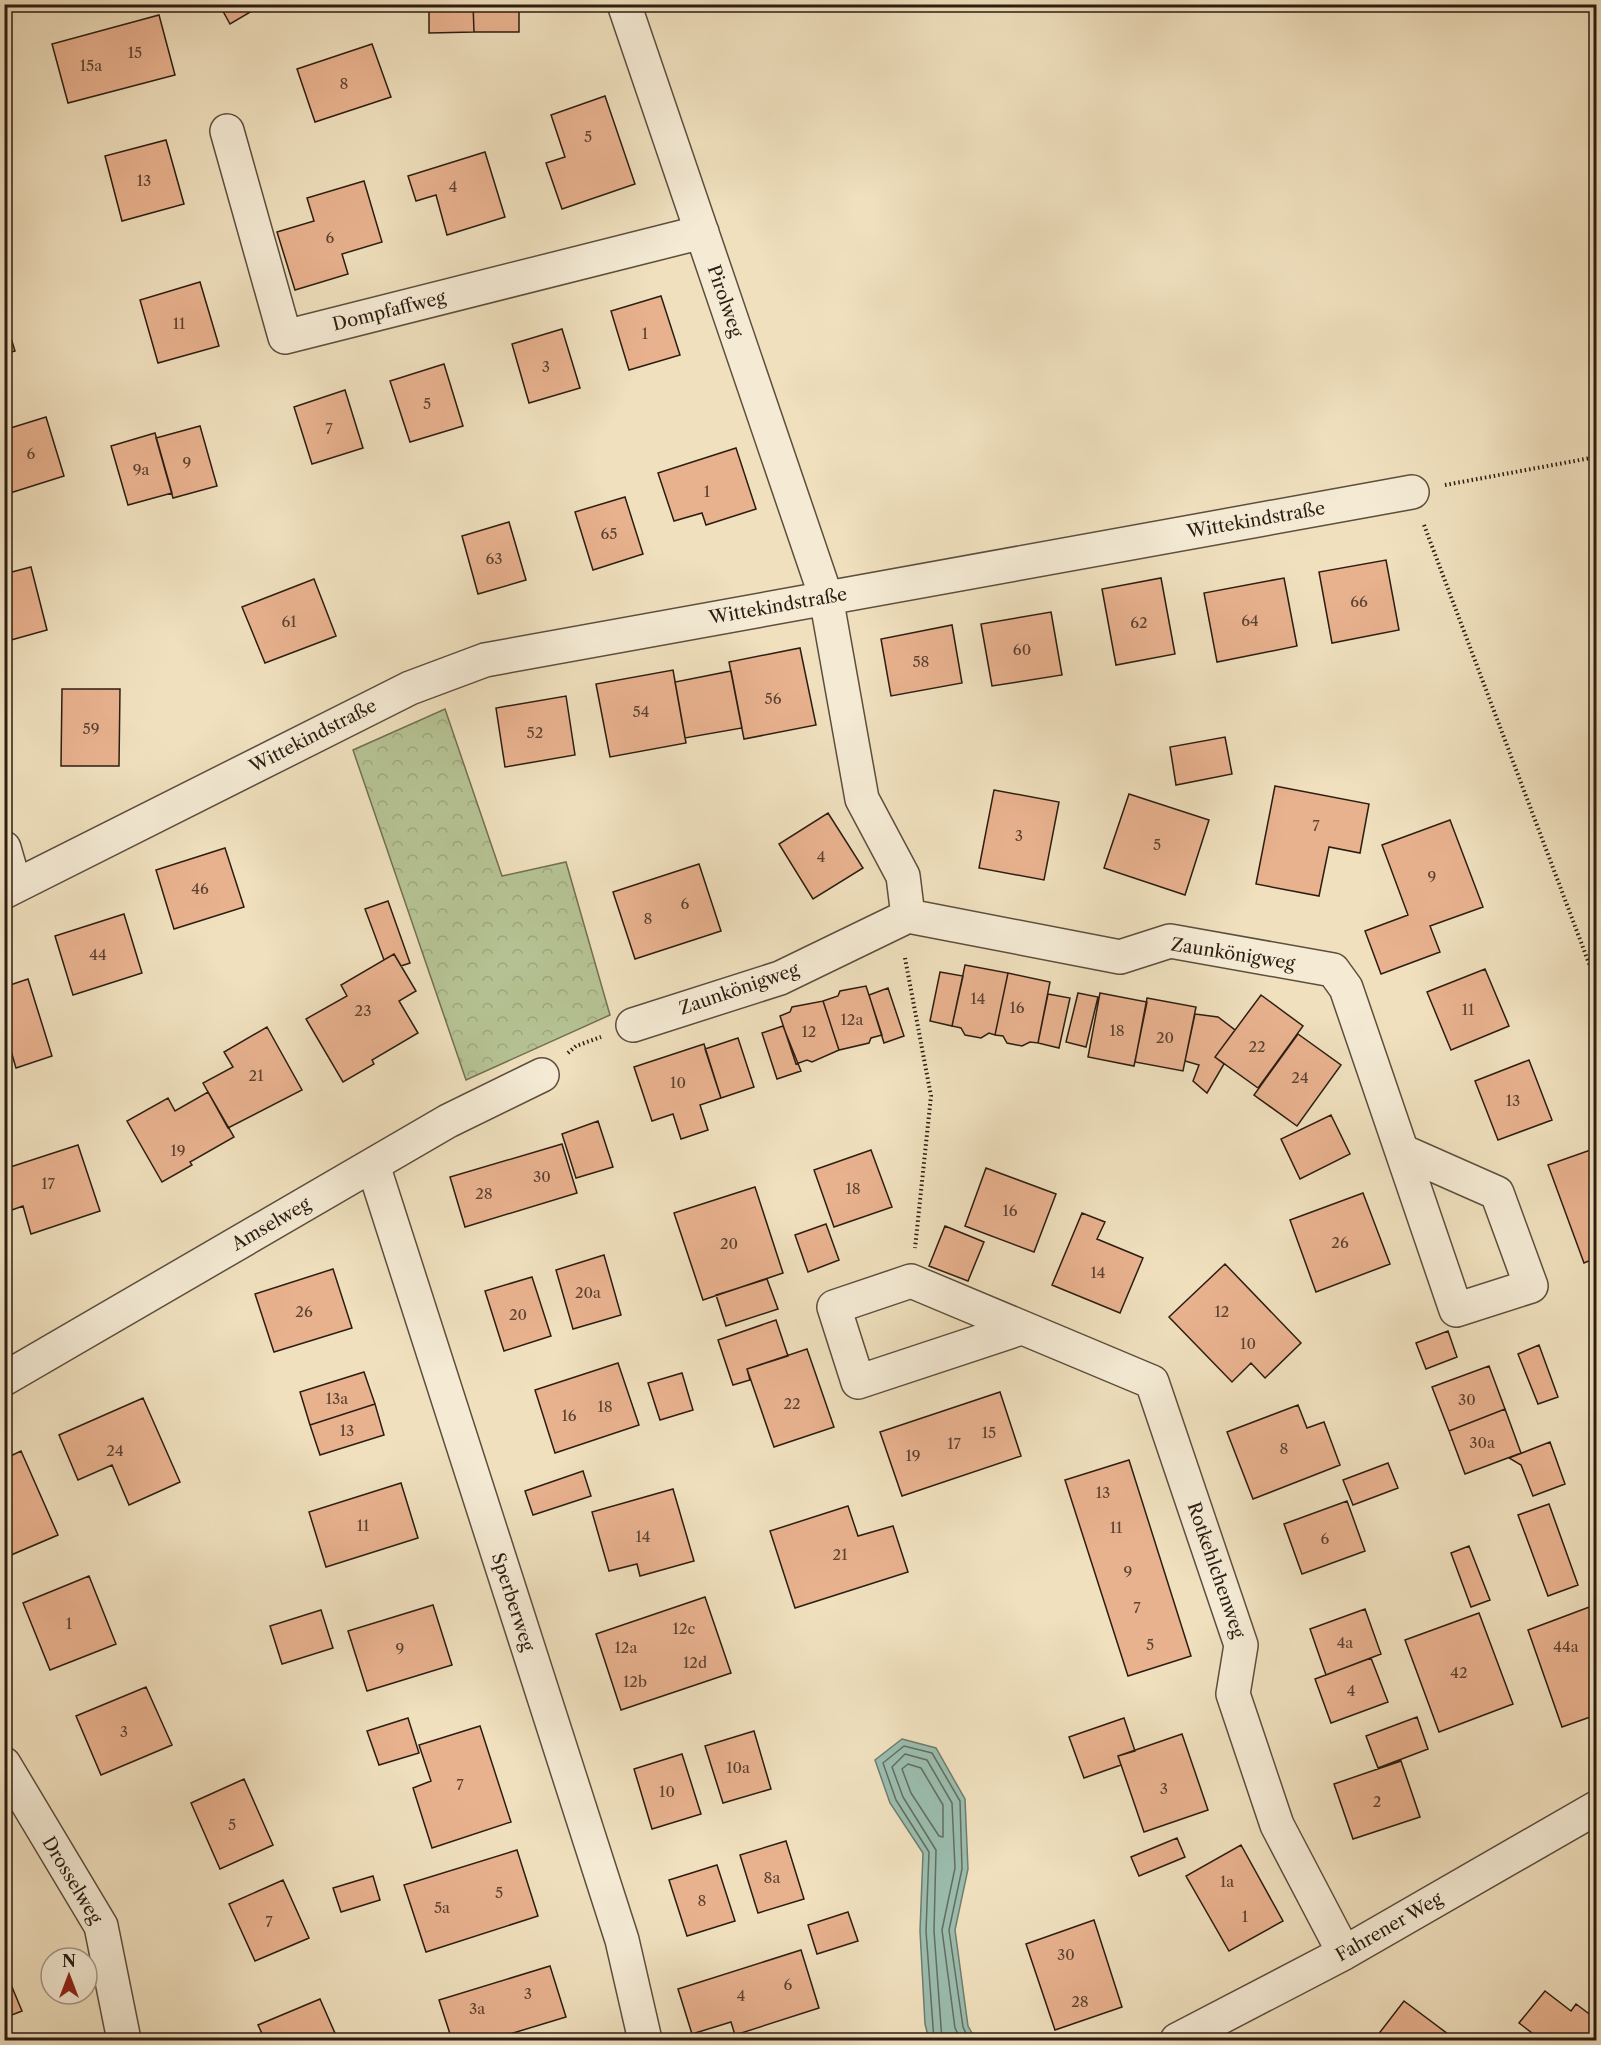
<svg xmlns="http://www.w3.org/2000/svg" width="1601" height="2045" font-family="'Libre Caslon Text',serif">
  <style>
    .park { fill: url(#park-crowns); stroke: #717053; stroke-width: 1.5 }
    .water { fill: #9bbdae; stroke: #6f7d70; stroke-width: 1.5 }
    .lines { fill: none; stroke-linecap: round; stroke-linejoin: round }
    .shore { stroke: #646d60; stroke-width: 1.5 }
    .building { fill: #e9b28f; stroke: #2c1d12; stroke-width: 1.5 }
    .street-casing { stroke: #5d4e3d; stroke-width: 36 }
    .path { stroke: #2c1d12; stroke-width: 4; stroke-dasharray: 1.5 3; stroke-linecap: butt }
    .street { stroke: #f5ebd5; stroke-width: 33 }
    .labels { text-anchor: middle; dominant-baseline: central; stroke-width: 5; stroke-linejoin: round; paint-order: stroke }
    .number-label { font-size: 15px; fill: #5b4231 }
    .street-label { font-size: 18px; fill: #2c1d12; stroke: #f5ebd5 }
  </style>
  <defs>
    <pattern id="park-crowns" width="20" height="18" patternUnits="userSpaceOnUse" patternTransform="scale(1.5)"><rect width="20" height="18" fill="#b6c394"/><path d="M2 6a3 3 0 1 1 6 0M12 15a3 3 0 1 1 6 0" fill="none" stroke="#9da77f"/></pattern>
  </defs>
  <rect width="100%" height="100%" fill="#f0e0be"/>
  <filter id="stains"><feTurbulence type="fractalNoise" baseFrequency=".00333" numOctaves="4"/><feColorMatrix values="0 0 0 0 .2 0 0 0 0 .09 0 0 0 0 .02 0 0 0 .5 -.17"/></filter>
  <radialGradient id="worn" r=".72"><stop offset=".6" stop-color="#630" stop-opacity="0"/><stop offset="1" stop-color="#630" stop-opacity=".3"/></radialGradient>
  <path class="park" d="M445,709L502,876L566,862L610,1015L466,1080L353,750Z"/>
  <path class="water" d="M902,1739L936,1748L965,1799L968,1869L955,1930L968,2026L976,2040H929L925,2024L920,1931L923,1853L890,1803L875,1760Z"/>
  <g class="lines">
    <path class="shore" d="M908,1764L921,1768L943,1805V1837L939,1836L911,1793L902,1769Z
      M934,2040L926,1931L929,1852L896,1800L883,1763L904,1746L932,1753L960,1801L962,1869L949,1930L963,2027L969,2040
      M942,2040L934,1931L936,1850L903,1797L892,1767L905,1754L927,1760L952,1803L955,1868L942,1930L955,2028L961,2040"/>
  </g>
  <path class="building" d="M219,4H264L230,24Z
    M429,4H473L474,32L429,33Z
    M473,4H519V32H474Z
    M159,15L175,75L68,103L52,44Z
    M372,44L391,97L315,122L297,69Z
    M605,96L635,184L562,209L546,163L565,157L551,115Z
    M166,140L184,204L122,221L105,156Z
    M485,152L505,217L447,235L436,195L416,201L408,176Z
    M364,181L382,242L342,254L348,274L295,290L277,232L314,221L307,198Z
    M200,282L219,346L158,363L140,300Z
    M661,296L680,355L629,370L611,311Z
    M4,316L15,351L4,354Z
    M562,329L580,388L529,403L512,344Z
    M444,364L463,426L410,442L390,381Z
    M345,390L363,448L312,464L294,407Z
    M46,417L64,476L10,493L4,476V430Z
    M200,426L217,486L173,498L156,438Z
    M155,433L172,493L128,505L111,446Z
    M736,448L756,509L706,525L702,513L674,521L658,473Z
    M625,497L643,554L593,570L575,512Z
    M509,522L526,580L478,594L462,536Z
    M1386,560L1399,630L1332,643L1319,572Z
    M31,567L47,630L4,642V574Z
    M1161,578L1175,654L1116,665L1102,589Z
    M1284,578L1297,646L1217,662L1204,593Z
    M314,579L336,636L265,663L242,607Z
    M1051,612L1062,675L992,686L981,624Z
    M952,625L962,683L891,696L881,639Z
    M800,648L816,725L744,739L729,662Z
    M673,670L686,743L610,757L596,684Z
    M731,671L742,728L685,738L675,682Z
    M62,689H120L119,766H61Z
    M566,696L575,755L505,767L496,708Z
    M1225,737L1232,774L1176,785L1170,747Z
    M1275,786L1369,804L1360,853L1329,847L1319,896L1256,884Z
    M994,790L1059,802L1044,880L979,868Z
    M1129,794L1209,820L1185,895L1104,868Z
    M828,813L863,868L813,899L779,844Z
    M1450,820L1483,907L1430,926L1440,952L1381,974L1365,931L1408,915L1382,845Z
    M225,848L244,907L174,929L156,870Z
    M699,864L721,931L635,959L613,892Z
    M388,901L410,963L401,966L394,954L384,960L365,909Z
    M124,914L142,973L73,995L55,936Z
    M394,954L416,991L399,1001L418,1033L372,1060L374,1064L343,1082L306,1019L347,996L341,985Z
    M965,965L1008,973L995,1035L989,1033L981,1038L965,1035L961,1028L952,1026Z
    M1485,969L1509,1026L1451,1050L1427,992Z
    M940,972L963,976L952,1026L930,1021Z
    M1008,973L1050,982L1038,1043L1030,1042L1022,1046L1007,1043L1003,1036L995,1035Z
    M28,979L52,1056L16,1068L9,1044L4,1046V987Z
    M866,986L882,1035L871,1038L869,1043L839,1050L823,1001L838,996L840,991Z
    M888,988L904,1036L884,1043L869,995Z
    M1078,993L1098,997L1086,1047L1066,1042Z
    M1100,993L1147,1002L1134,1066L1088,1057Z
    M1048,994L1070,998L1059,1048L1038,1043Z
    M1261,995L1303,1026L1258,1088L1215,1057Z
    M1147,998L1196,1007L1183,1071L1135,1062Z
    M823,1001L839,1050L812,1062L807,1060L796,1064L780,1016L790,1012L792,1007Z
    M1195,1014L1218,1017L1235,1030L1215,1057L1224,1064L1207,1093L1193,1081L1199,1065L1185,1061Z
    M783,1026L801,1071L777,1079L762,1033Z
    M267,1027L302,1090L228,1128L203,1083L233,1067L224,1052Z
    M1298,1034L1341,1065L1297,1126L1254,1095Z
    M738,1038L754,1087L721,1098L705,1049Z
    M704,1044L721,1098L700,1105L708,1130L681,1139L673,1114L652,1121L634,1067Z
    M1529,1060L1552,1120L1498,1140L1475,1081Z
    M208,1092L234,1137L190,1162L192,1165L162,1182L127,1121L168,1098L175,1111Z
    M1331,1115L1350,1154L1300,1179L1281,1139Z
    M598,1121L613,1167L576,1178L562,1134Z
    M562,1144L577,1193L465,1227L450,1177Z
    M78,1145L100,1211L31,1234L23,1206L9,1211L4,1198V1169Z
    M1596,1148V1258L1584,1263L1548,1165Z
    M871,1150L892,1207L834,1227L814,1170Z
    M986,1168L1056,1194L1034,1252L965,1226Z
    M755,1187L783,1273L703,1300L674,1213Z
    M1363,1193L1390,1264L1316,1292L1290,1220Z
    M1082,1213L1105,1222L1097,1239L1143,1258L1120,1313L1052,1285Z
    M826,1224L839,1260L808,1272L795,1235Z
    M945,1226L984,1242L968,1281L929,1266Z
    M604,1255L621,1315L573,1329L556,1270Z
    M1225,1264L1301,1343L1265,1378L1251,1363L1232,1382L1169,1317Z
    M333,1269L352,1328L274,1352L255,1294Z
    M532,1277L551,1336L504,1351L485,1291Z
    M767,1279L778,1309L726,1326L716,1295Z
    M776,1320L788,1356L747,1369L750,1380L733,1385L718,1340Z
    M1448,1331L1457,1357L1426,1369L1416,1343Z
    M1539,1345L1558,1397L1538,1404L1518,1354Z
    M807,1349L834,1427L774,1447L747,1369Z
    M618,1363L639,1425L555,1453L535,1390Z
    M1489,1366L1505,1409L1449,1431L1432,1387Z
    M364,1372L375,1404L310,1425L300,1392Z
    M682,1373L693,1410L660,1420L648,1383Z
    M1000,1392L1021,1456L902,1496L880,1432Z
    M143,1398L180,1482L129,1505L112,1465L78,1480L59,1435Z
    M375,1404L384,1435L320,1455L310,1425Z
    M1298,1405L1307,1428L1324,1422L1340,1465L1253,1499L1227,1432Z
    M1505,1409L1521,1453L1465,1474L1449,1431Z
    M1550,1442L1565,1484L1533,1496L1521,1465L1509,1458Z
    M21,1451L58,1535L4,1558V1459Z
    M1129,1460L1191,1656L1128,1676L1065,1480Z
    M1388,1463L1398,1488L1353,1505L1343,1480Z
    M583,1471L591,1496L533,1515L525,1491Z
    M401,1483L418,1538L326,1567L309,1512Z
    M673,1489L694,1561L640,1576L637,1564L609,1571L592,1512Z
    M1347,1501L1365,1551L1302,1574L1284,1524Z
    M1549,1504L1578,1585L1548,1596L1518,1515Z
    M848,1506L858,1536L893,1526L908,1572L795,1608L770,1531Z
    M1469,1546L1490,1600L1471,1607L1451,1553Z
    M89,1576L116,1644L50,1670L23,1603Z
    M705,1597L731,1673L621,1710L596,1634Z
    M433,1605L452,1665L367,1691L348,1631Z
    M1592,1606L1596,1620V1715L1562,1727L1528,1630Z
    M1365,1609L1381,1654L1326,1675L1310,1629Z
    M321,1610L333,1648L282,1664L270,1626Z
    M1479,1613L1513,1704L1439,1732L1405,1640Z
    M1371,1658L1388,1702L1331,1723L1315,1679Z
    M146,1687L172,1745L101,1775L76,1716Z
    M1417,1717L1428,1749L1378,1768L1366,1736Z
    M408,1718L419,1753L379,1765L367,1731Z
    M1124,1718L1135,1751L1118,1756L1121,1765L1084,1778L1069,1737Z
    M480,1726L511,1822L432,1848L413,1788L431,1781L419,1745Z
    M754,1731L771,1789L723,1803L705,1746Z
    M1182,1734L1208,1810L1144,1832L1118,1756Z
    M682,1754L701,1814L652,1829L634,1769Z
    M1401,1761L1420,1817L1353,1839L1334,1784Z
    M244,1779L273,1845L220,1869L191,1803Z
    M1177,1838L1185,1857L1139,1876L1131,1857Z
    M786,1841L804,1899L758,1913L740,1855Z
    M1241,1845L1283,1921L1229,1951L1186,1876Z
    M517,1850L538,1916L426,1952L404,1885Z
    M717,1865L735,1921L687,1936L669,1880Z
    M373,1876L380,1900L341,1912L333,1888Z
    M283,1880L309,1938L255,1961L229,1904Z
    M848,1912L858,1941L817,1954L808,1925Z
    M1094,1920L1122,2007L1055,2030L1026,1944Z
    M801,1950L819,2008L735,2035L731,2022L692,2034L678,1989Z
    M550,1966L566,2017L490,2040H452L439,2000Z
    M4,1968L22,2011L4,2018Z
    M1545,1991L1571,2011L1576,2004L1596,2019V2040H1541L1519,2023Z
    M320,1999L338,2040H265L258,2025Z
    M1404,2001L1456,2040H1374Z"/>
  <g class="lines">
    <g class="street-casing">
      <path id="street" d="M624,4L826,597L862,799L903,876L908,916L1120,957L1170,941L1333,970L1346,988L1456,1310L1531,1286L1497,1193L1402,1151
        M227,131L285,337L702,232
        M4,848L15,886
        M4,892L410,688L485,660L1412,492
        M633,1025L780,978L908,916
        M373,1165L622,1940L645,2040
        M1021,1328L858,1382L834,1307L911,1281L1152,1382L1241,1645L1233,1694L1277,1825L1344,1953
        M4,1379L448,1121L542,1075
        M4,1764L101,1926L124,2040
        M1177,2040L1344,1953L1596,1808"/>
    </g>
    <path class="path" d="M1445,485L1596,457
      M1424,525L1596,982
      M905,958L931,1096L915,1248
      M568,1053L576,1046L601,1037"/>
    <use href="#street" class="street"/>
  </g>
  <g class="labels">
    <g class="number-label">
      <text x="135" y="52">15</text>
      <text x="91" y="65">15a</text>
      <text x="344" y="83">8</text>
      <text x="588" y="136">5</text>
      <text x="144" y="180">13</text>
      <text x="453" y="186">4</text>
      <text x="330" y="237">6</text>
      <text x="179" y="323">11</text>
      <text x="645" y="333">1</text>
      <text x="546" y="366">3</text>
      <text x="427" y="403">5</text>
      <text x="329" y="428">7</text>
      <text x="31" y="453">6</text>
      <text x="187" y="462">9</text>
      <text x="141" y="469">9a</text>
      <text x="707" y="491">1</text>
      <text x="609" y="533">65</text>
      <text x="494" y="558">63</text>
      <text x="1359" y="601">66</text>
      <text x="1250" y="620">64</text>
      <text x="289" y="621">61</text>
      <text x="1139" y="622">62</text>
      <text x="1022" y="649">60</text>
      <text x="921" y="661">58</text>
      <text x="773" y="698">56</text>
      <text x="641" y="711">54</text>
      <text x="91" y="728">59</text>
      <text x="535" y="732">52</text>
      <text x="1316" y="825">7</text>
      <text x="1019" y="835">3</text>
      <text x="1157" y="844">5</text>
      <text x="821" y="856">4</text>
      <text x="1432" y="876">9</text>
      <text x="200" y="888">46</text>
      <text x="685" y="903">6</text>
      <text x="648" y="918">8</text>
      <text x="98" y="954">44</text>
      <text x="978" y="998">14</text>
      <text x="1017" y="1007">16</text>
      <text x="1468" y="1009">11</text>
      <text x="363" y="1010">23</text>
      <text x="852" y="1019">12a</text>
      <text x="1117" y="1030">18</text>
      <text x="809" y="1031">12</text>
      <text x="1165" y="1037">20</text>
      <text x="1257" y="1046">22</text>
      <text x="256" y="1075">21</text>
      <text x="1300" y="1077">24</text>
      <text x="678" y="1082">10</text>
      <text x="1513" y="1100">13</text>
      <text x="178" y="1150">19</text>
      <text x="542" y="1176">30</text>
      <text x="48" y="1183">17</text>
      <text x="853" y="1188">18</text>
      <text x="484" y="1193">28</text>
      <text x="1010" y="1210">16</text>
      <text x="1340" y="1242">26</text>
      <text x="729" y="1243">20</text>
      <text x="1098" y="1272">14</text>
      <text x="588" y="1292">20a</text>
      <text x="304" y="1311">26</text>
      <text x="1222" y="1311">12</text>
      <text x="518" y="1314">20</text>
      <text x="1248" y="1343">10</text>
      <text x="337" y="1398">13a</text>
      <text x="1467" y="1399">30</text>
      <text x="792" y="1403">22</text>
      <text x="605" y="1406">18</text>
      <text x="569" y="1415">16</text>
      <text x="347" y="1430">13</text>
      <text x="989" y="1432">15</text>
      <text x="1482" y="1442">30a</text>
      <text x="954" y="1443">17</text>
      <text x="1284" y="1448">8</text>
      <text x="115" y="1450">24</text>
      <text x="913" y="1455">19</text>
      <text x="1103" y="1492">13</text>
      <text x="363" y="1525">11</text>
      <text x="1116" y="1527">11</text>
      <text x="643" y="1536">14</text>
      <text x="1325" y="1538">6</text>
      <text x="840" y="1554">21</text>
      <text x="1128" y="1571">9</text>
      <text x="1137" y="1607">7</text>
      <text x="69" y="1623">1</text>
      <text x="684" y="1628">12c</text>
      <text x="1345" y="1642">4a</text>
      <text x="1150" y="1644">5</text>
      <text x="1566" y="1646">44a</text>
      <text x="626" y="1647">12a</text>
      <text x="400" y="1648">9</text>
      <text x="695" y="1662">12d</text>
      <text x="1459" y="1672">42</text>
      <text x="635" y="1681">12b</text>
      <text x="1351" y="1690">4</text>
      <text x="124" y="1731">3</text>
      <text x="738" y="1767">10a</text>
      <text x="460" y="1784">7</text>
      <text x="1164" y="1788">3</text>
      <text x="667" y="1791">10</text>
      <text x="1377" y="1801">2</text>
      <text x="232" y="1824">5</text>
      <text x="772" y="1877">8a</text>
      <text x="1227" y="1881">1a</text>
      <text x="499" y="1892">5</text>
      <text x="702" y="1900">8</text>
      <text x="442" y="1907">5a</text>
      <text x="1245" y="1916">1</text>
      <text x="269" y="1921">7</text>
      <text x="1066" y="1954">30</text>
      <text x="788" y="1984">6</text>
      <text x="528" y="1993">3</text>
      <text x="741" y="1995">4</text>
      <text x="1080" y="2001">28</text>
      <text x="477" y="2008">3a</text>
    </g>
    <g class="street-label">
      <text transform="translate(725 301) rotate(71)">Pirolweg</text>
      <text transform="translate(389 311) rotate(-14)">Dompfaffweg</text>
      <text transform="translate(1256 520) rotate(-10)">Wittekindstraße</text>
      <text transform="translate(778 606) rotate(-10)">Wittekindstraße</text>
      <text transform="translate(313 736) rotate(-27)">Wittekindstraße</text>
      <text transform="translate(1233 954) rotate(9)">Zaunkönigweg</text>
      <text transform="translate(739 989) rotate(-19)">Zaunkönigweg</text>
      <text transform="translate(271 1224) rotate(-30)">Amselweg</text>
      <text transform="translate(1216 1570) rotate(71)">Rotkehlchenweg</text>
      <text transform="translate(513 1602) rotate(72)">Sperberweg</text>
      <text transform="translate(72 1880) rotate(59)">Drosselweg</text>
      <text transform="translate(1389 1927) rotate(-30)">Fahrener Weg</text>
    </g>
  </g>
  <rect width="1601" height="2045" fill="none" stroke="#f0e0be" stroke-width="24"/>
  <rect x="6" y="6" width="1589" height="2033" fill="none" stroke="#2c1d12" stroke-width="3"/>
  <rect x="12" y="12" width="1577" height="2021" fill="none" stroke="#2c1d12" stroke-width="1.5"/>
  <g transform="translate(69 1976)"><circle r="28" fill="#f5ebd5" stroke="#a59987" stroke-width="1.5"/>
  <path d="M0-4.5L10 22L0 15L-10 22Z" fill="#8f2418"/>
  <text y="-9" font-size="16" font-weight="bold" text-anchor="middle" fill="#2c1d12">N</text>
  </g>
  <rect width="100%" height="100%" filter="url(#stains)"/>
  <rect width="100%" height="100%" fill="url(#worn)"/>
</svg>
